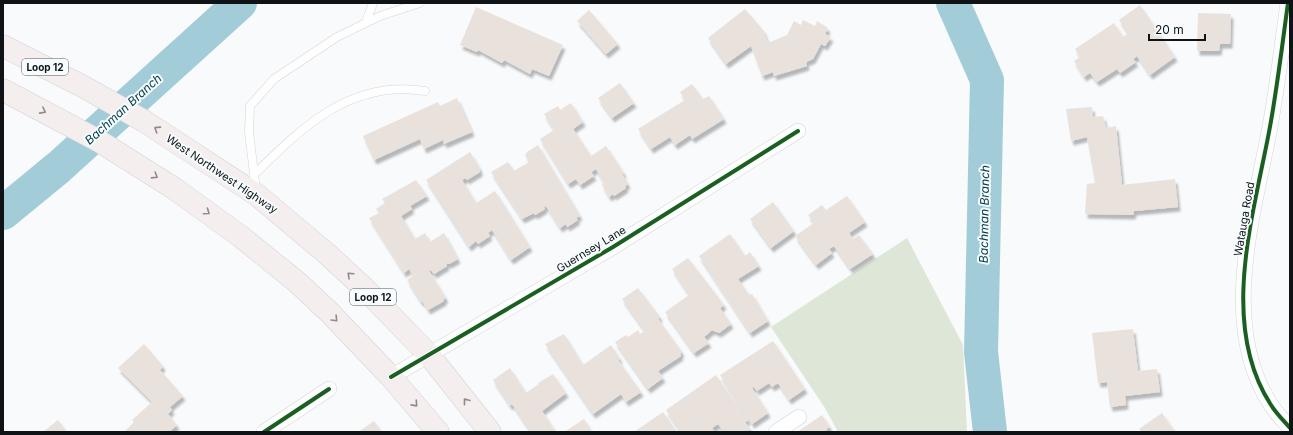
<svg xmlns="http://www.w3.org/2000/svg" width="1293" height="435" font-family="Inter,sans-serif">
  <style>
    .green { fill: #dde6d7 }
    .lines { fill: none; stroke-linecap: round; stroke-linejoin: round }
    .river { stroke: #a2cdd8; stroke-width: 34 }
    .building { fill: #e9e2dc; filter: url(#shadow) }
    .service-casing { stroke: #d2d5d7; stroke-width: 9 }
    .minor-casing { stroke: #d2d5d7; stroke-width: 16 }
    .primary-casing { stroke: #d2d3d4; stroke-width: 23 }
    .service { stroke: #fefeff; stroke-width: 8 }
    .minor { stroke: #fefeff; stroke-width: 15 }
    .primary { stroke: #f5eeee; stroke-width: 22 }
    .cycleway-casing { stroke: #f6fbfe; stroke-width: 6 }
    .cycleway { stroke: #1b5e20; stroke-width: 4 }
    .oneway { stroke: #8e8b8d }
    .labels { text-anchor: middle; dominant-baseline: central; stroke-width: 4; stroke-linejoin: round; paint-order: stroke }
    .shield { fill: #f6fbfe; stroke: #55595c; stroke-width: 1 }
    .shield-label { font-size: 10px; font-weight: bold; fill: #101316 }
    .street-label { font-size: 11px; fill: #101316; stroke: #f6fbfe }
    .water-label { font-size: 12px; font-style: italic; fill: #003a44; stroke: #f6fbfe }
  </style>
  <defs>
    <filter id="shadow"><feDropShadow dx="2.5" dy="4.5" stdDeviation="1" flood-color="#0004"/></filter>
  </defs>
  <rect width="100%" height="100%" fill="#f8fafc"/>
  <path class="green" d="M907,238L963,345L967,432H838L825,408L771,327Z"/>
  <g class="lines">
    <path class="river" d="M953,3L987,80L981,352L990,432
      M3,213L59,167L240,3"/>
  </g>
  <path class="building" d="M1140,5L1175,57L1150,75L1137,56L1133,59L1136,62L1120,73L1117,69L1097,82L1090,73L1084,77L1074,61L1080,57L1075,49L1114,23L1123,37L1128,33L1119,20Z
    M476,7L563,45L549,76L532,69L530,74L504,60L502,63L478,50L477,52L460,45Z
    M745,9L763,30L768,43L787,35L794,21L801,25L803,20L815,26L817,21L828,28L825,34L831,37L825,46L821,44L813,59L806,62L807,66L774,76L773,72L762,76L751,46L726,64L708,38Z
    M589,10L618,44L606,54L577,21Z
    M1198,13L1231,14L1230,44H1220L1219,51H1197Z
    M620,83L634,103L612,118L598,98Z
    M692,84L703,99L709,96L724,119L692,139L690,135L675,145L670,137L651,149L638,129L685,100L680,92Z
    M457,98L472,132L444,144L443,140L424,149L420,139L374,160L363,136L438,102L440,106Z
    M571,103L583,122L573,129L591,156L606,146L624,173L622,174L628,184L625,186L626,188L614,196L613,194L609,197L602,185L604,183L596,169L591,172L594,176L580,185L576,179L568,184L540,139L554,130L544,114L558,106L560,110Z
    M1092,107L1093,117L1103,116L1106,128L1116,126L1122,185L1175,179L1178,207L1134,211L1133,215L1085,214L1087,184L1095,183L1087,137L1071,141L1066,109Z
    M538,145L580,216L576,218L578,220L567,227L566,224L560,228L546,206L544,207L545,209L535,215L534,213L522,219L491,172L508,162L514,171L529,162L525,155L527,152Z
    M470,152L480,169V172L467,180L466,178L462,180L476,203L495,191L530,247L511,260L492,230L488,233L490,236L478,244L476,241L469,247L426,180Z
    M416,180L427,196L410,206L412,209L401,216L415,239L425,233L430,242L444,233L458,259L449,264L446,263L447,266L434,274L431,270L429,271L446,298L444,299V301L428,310L422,301L421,302L407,280L413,276L409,269L404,273L369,218L379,213L376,209L385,203L382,199Z
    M847,196L865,222L849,233L853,239L859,235L873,254L850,269L834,246L829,249L832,253L816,265L795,236L814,223L808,215L822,205L826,210Z
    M773,202L794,231L771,248L750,219Z
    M730,234L745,256L750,252L759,266L738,279L749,295L752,294L768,321L750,333L699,256Z
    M688,258L724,305L720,308L731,324L719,333L712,330L704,337L709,343L694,353L665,312L689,295L672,269Z
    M638,288L660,317L658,319L682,352L680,354L681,356L658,371L663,378L648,389L615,342L626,335L628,337L638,330L640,334L645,331L622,299Z
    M1133,329L1138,371L1157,369L1160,392L1125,396L1126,405L1110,407L1107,382L1098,383L1092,333Z
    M564,334L583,365L611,345L620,359L618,360L641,392L626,402L621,394L593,414L545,344Z
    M773,341L805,389L789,400L778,383L772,387L769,383L757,391L754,387L752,388L768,413L752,424L720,375Z
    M144,344L163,366L160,370L183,396L170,407L172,410L168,414L177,425L169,432H124L134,422L132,420L152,402L118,368Z
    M510,368L526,393L539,384L538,383L553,374L566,393L542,411L556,432H531L512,404L510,406L493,380Z
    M716,375L748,420L745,422L750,429L746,432H724L718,424L712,428L715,432H681L666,410Z
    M663,412L677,432H634Z
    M1162,413L1175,432H1142L1139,429Z
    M822,415L830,427L826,429L828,432H797Z
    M584,419L592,432H564Z
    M58,420L67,432H43Z
    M374,421L382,432H358Z"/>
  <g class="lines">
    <g class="service-casing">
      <path id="service" d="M366,22L373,3
        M254,175C302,127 351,79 425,91
        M256,190L249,132L250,106L274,79L337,37L380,16L420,3"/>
    </g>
    <g class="minor-casing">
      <path id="minor" d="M1288,3C1282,46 1277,90 1269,132C1253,217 1219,325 1271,405C1276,413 1284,421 1290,428
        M391,377L613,247L798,131
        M264,432L329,389
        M776,432L799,417"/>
    </g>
    <g class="primary-casing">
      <path id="primary" d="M3,46L86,88L144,121L257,195L326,253L364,288L429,355L490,432
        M3,90L99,141L175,189L240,236L297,282L329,312L391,377L438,432"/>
    </g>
    <use href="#service" class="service"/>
    <use href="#minor" class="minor"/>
    <use href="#primary" class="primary"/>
    <g class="cycleway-casing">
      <path id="cycleway" d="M1288,3C1282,46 1277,90 1269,132C1253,217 1219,325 1271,405C1276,413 1284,421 1290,428
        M391,377L613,247L798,131
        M264,432L329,389"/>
    </g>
    <use href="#cycleway" class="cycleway"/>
  </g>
  <defs><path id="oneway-chevron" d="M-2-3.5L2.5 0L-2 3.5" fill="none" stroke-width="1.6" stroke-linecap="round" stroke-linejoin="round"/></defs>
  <g class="oneway">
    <use href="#oneway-chevron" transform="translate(43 111) rotate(28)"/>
    <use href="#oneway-chevron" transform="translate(157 129) rotate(-147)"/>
    <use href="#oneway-chevron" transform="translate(155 176) rotate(32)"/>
    <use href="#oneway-chevron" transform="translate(207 212) rotate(35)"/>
    <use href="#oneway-chevron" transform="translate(350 275) rotate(-137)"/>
    <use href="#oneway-chevron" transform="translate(335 319) rotate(46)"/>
    <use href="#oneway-chevron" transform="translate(466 401) rotate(-128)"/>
    <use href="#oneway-chevron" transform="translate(415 404) rotate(48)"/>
  </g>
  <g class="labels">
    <g class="shield">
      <rect x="22" y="59" width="46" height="16" rx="3"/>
      <rect x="350" y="289" width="46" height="16" rx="3"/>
    </g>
    <g class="shield-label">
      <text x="45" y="67">Loop 12</text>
      <text x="373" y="297">Loop 12</text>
    </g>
    <g class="street-label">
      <text transform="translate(222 174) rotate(34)">West Northwest Highway</text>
      <text transform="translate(1244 219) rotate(-80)">Watauga Road</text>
      <text transform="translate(591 249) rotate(-31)">Guernsey Lane</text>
    </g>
    <g class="water-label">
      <text transform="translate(123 109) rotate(-42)">Bachman Branch</text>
      <text transform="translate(984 214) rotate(-89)">Bachman Branch</text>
    </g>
  </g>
  <rect width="1293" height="435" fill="none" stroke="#101316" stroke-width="8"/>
  <path d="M1149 34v6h56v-6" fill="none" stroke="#101316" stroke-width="2"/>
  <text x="1155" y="34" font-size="12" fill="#101316" stroke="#f6fbfe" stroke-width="3" paint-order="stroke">20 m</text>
</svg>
